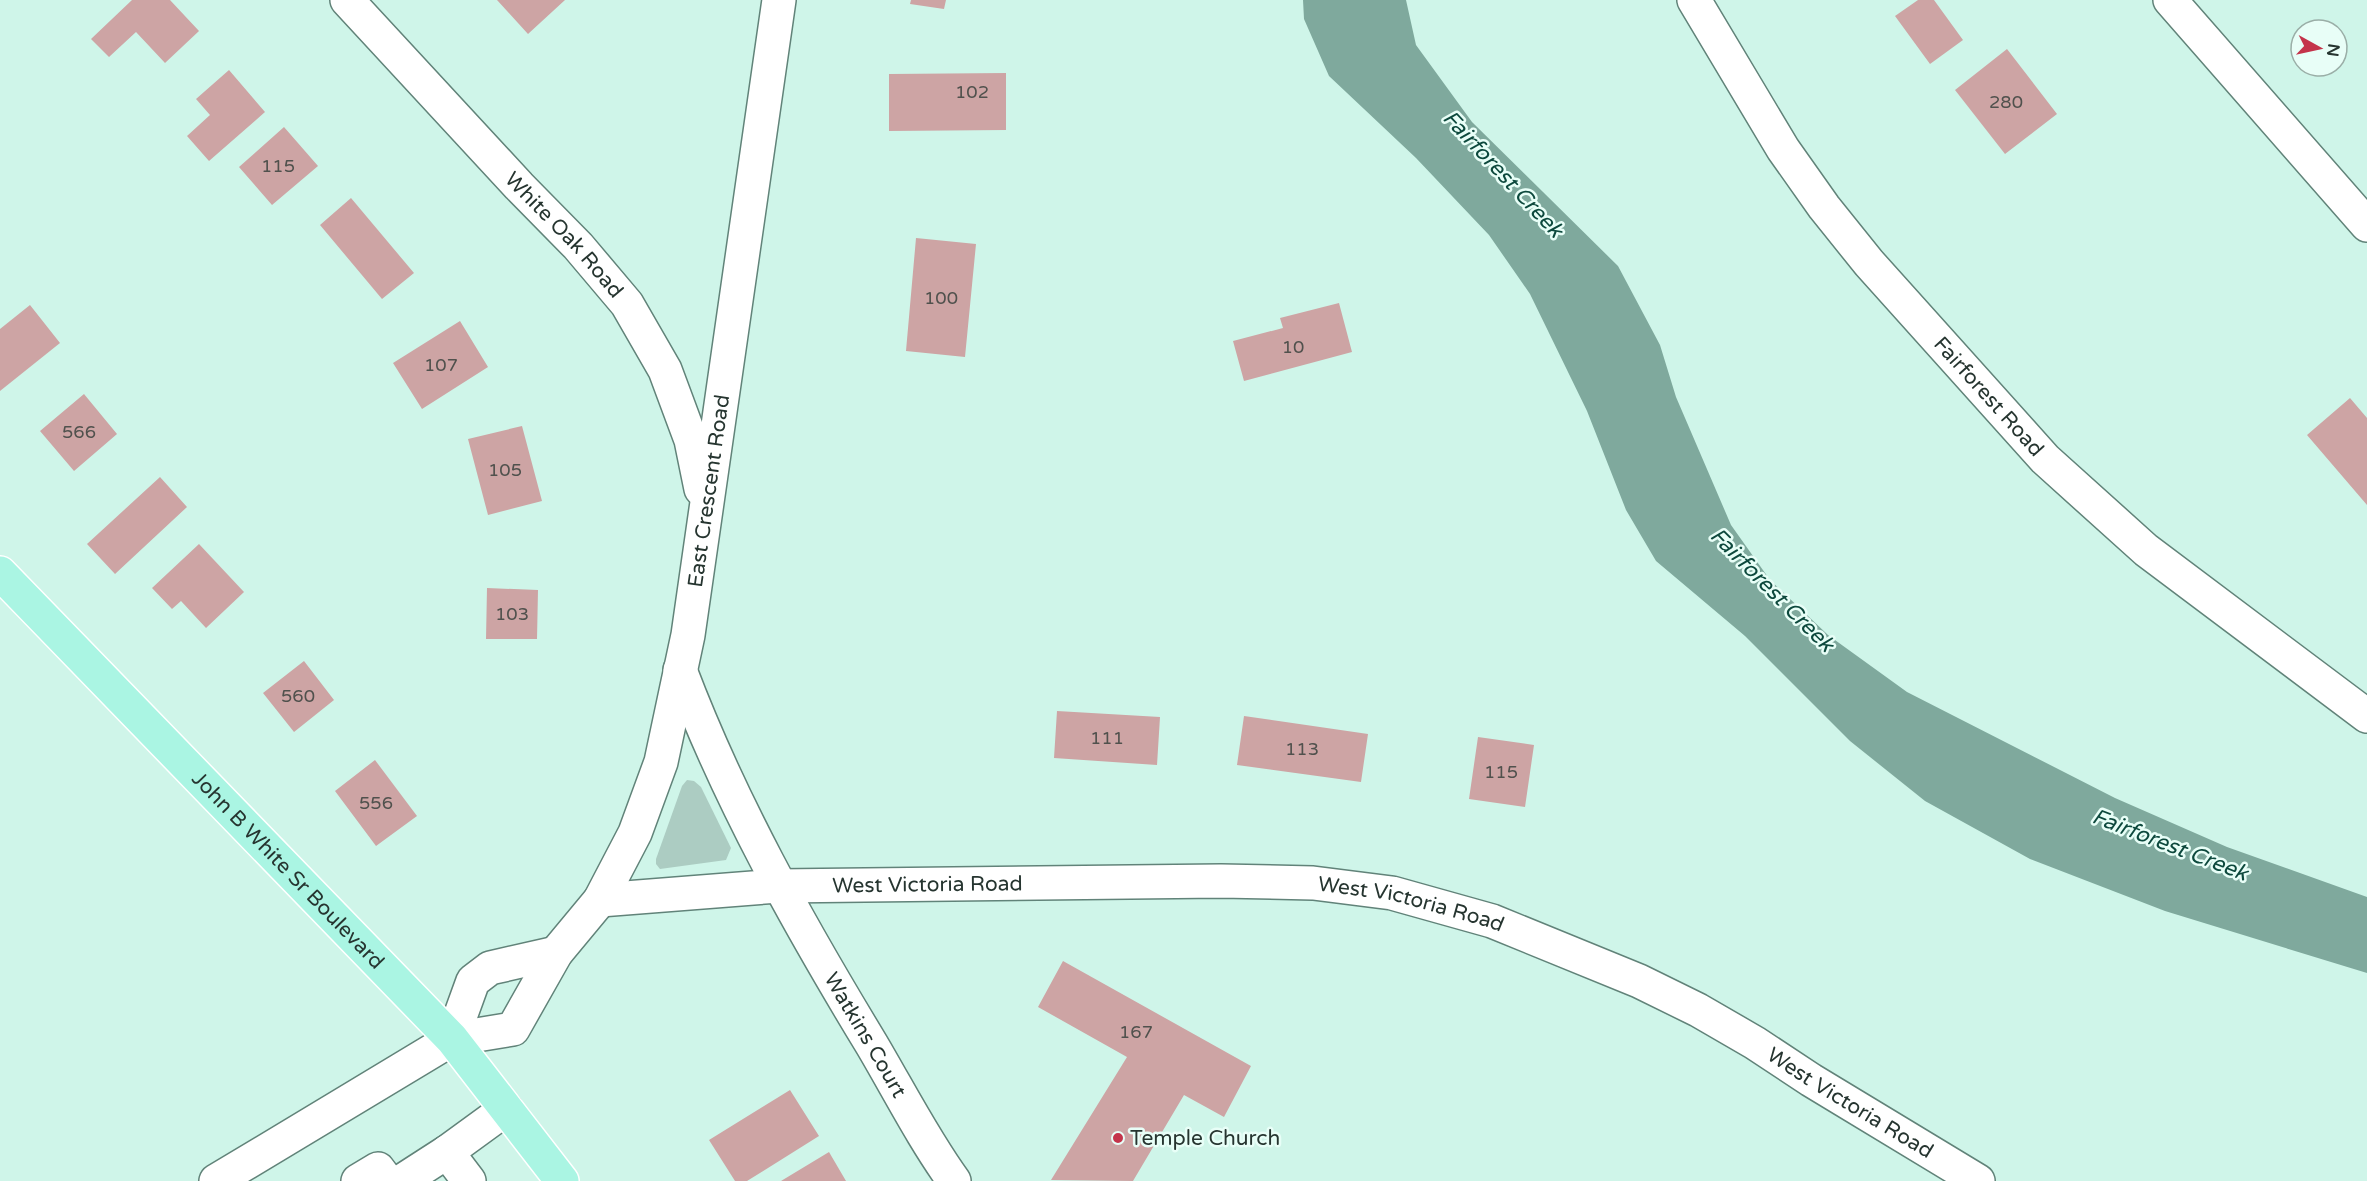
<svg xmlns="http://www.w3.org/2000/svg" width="2367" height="1181" font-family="'Varela Round',sans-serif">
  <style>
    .green { fill: #acccc2 }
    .water { fill: #7fa99d }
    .building { fill: #cda4a4 }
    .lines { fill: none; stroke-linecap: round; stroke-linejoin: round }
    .minor-casing { stroke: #618379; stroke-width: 36 }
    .major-casing { stroke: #fff; stroke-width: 36 }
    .minor { stroke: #fff; stroke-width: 33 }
    .major { stroke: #aaf5e3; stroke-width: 33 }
    .poi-dot { fill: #c4344b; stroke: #e8fef7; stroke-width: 2 }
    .labels { text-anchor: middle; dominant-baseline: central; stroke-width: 5; stroke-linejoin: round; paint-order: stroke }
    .number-label { font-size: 18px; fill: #50514d }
    .street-label { font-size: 21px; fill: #263530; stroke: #e8fef7 }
    .poi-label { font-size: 21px; fill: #263530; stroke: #e8fef7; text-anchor: start }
    .water-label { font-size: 22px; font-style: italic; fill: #0d493d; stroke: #e8fef7 }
  </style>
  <rect width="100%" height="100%" fill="#cff5e9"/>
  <path class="green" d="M687,780L694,781L701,787L731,848L726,860L660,869L656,864V859L682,786Z"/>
  <path class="water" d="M1303,0H1406L1416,45L1472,122L1618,266L1660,345L1676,397L1731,525L1770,580L1828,635L1907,692L2115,798L2227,847L2367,897V973L2165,911L2030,859L1925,801L1850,741L1745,636L1656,561L1626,510L1587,411L1530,294L1489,235L1416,158L1329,76L1304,19Z"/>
  <path class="building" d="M132,0H170L199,31L165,63L136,32L109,57L91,39Z
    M497,0H565L528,34Z
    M911,0H946L944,9L910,4Z
    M1918,0H1934L1963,40L1930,64L1895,16Z
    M2007,49L2057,114L2005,154L1955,90Z
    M229,70L265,112L209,161L187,136L210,115L196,99Z
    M1006,73V130L889,131V74Z
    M284,127L318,166L272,205L239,167Z
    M351,198L414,273L382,299L320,225Z
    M916,238L976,244L965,357L906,351Z
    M1339,303L1352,352L1244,381L1233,341L1283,328L1280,318Z
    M30,305L60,343L0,391V329Z
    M460,321L488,367L422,409L393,363Z
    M84,394L117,434L74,471L40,431Z
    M2350,398L2367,418V505L2307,435Z
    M522,426L542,501L488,515L468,439Z
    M160,477L187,507L115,574L87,544Z
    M199,544L244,592L206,628L181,601L172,609L152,588Z
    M487,588L538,590L537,639H486Z
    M304,661L334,700L294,732L263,693Z
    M1057,711L1160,717L1157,765L1054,758Z
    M1244,716L1368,734L1361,782L1237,765Z
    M1478,737L1534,745L1525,807L1469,799Z
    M375,760L417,816L376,846L335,791Z
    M1063,961L1251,1066L1224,1117L1184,1095L1133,1181L1051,1180L1127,1057L1038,1007Z
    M790,1090L819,1136L747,1181H735L709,1140Z
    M829,1152L846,1181H781Z"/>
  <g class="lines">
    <g class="minor-casing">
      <g id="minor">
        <path id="s1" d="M347,0L519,186L578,246L627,304L665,370L691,440L701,489"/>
        <path id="s2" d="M1694,0L1783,149L1824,207L1869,263L2045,459L2146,550L2367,716"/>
        <path d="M2170,0L2367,225"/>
        <path id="s3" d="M680,670C730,802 799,925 872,1045C898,1089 924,1140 954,1181"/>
        <path id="s4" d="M600,900L778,886L1221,881L1313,883L1392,893L1492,921L1639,981L1698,1010L1755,1043L1811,1080L1978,1181"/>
        <path d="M452,1039L473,981L490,968L556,953"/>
        <path d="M447,1152L469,1181"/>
        <path id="s5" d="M216,1181L452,1039L513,1029L556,953L600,900L635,833L661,762L688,635L779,0"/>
        <path d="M358,1181L378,1169L387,1181"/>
        <path d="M402,1181L447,1152L506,1109"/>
      </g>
    </g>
    <g class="major-casing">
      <g id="major">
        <path id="s6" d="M0,573L452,1039L562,1181"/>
      </g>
    </g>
    <use href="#minor" class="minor"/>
    <use href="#major" class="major"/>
  </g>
  <circle class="poi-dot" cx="1118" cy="1138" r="6"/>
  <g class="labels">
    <g class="number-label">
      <text x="972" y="92">102</text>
      <text x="2006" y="102">280</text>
      <text x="278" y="166">115</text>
      <text x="941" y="298">100</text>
      <text x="1293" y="347">10</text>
      <text x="441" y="365">107</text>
      <text x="79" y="432">566</text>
      <text x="505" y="470">105</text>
      <text x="512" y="614">103</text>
      <text x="298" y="696">560</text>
      <text x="1107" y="738">111</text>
      <text x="1302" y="749">113</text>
      <text x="1501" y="772">115</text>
      <text x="376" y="803">556</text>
      <text x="1136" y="1032">167</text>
    </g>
    <g class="street-label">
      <text stroke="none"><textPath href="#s1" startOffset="320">White Oak Road</textPath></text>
      <text stroke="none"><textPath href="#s2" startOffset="496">Fairforest Road</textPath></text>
      <text stroke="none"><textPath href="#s5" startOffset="920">East Crescent Road</textPath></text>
      <text stroke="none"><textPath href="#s6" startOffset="414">John B White Sr Boulevard</textPath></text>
      <text stroke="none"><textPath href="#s4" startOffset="328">West Victoria Road</textPath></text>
      <text stroke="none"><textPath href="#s4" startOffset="814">West Victoria Road</textPath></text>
      <text stroke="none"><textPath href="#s3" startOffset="410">Watkins Court</textPath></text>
      <text stroke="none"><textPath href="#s4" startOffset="1300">West Victoria Road</textPath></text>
    </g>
    <g class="poi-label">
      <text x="1130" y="1138">Temple Church</text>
    </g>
    <g class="water-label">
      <text transform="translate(1503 174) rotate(47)">Fairforest Creek</text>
      <text transform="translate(1772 590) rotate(45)">Fairforest Creek</text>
      <text transform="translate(2170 845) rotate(21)">Fairforest Creek</text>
    </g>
  </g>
  <g transform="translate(2319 48) rotate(98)"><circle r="28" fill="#e8fef7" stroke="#9aaea7" stroke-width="1.5"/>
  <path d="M0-4.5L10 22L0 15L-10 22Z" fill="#c4344b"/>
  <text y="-9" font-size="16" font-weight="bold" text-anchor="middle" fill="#263530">N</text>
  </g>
</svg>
